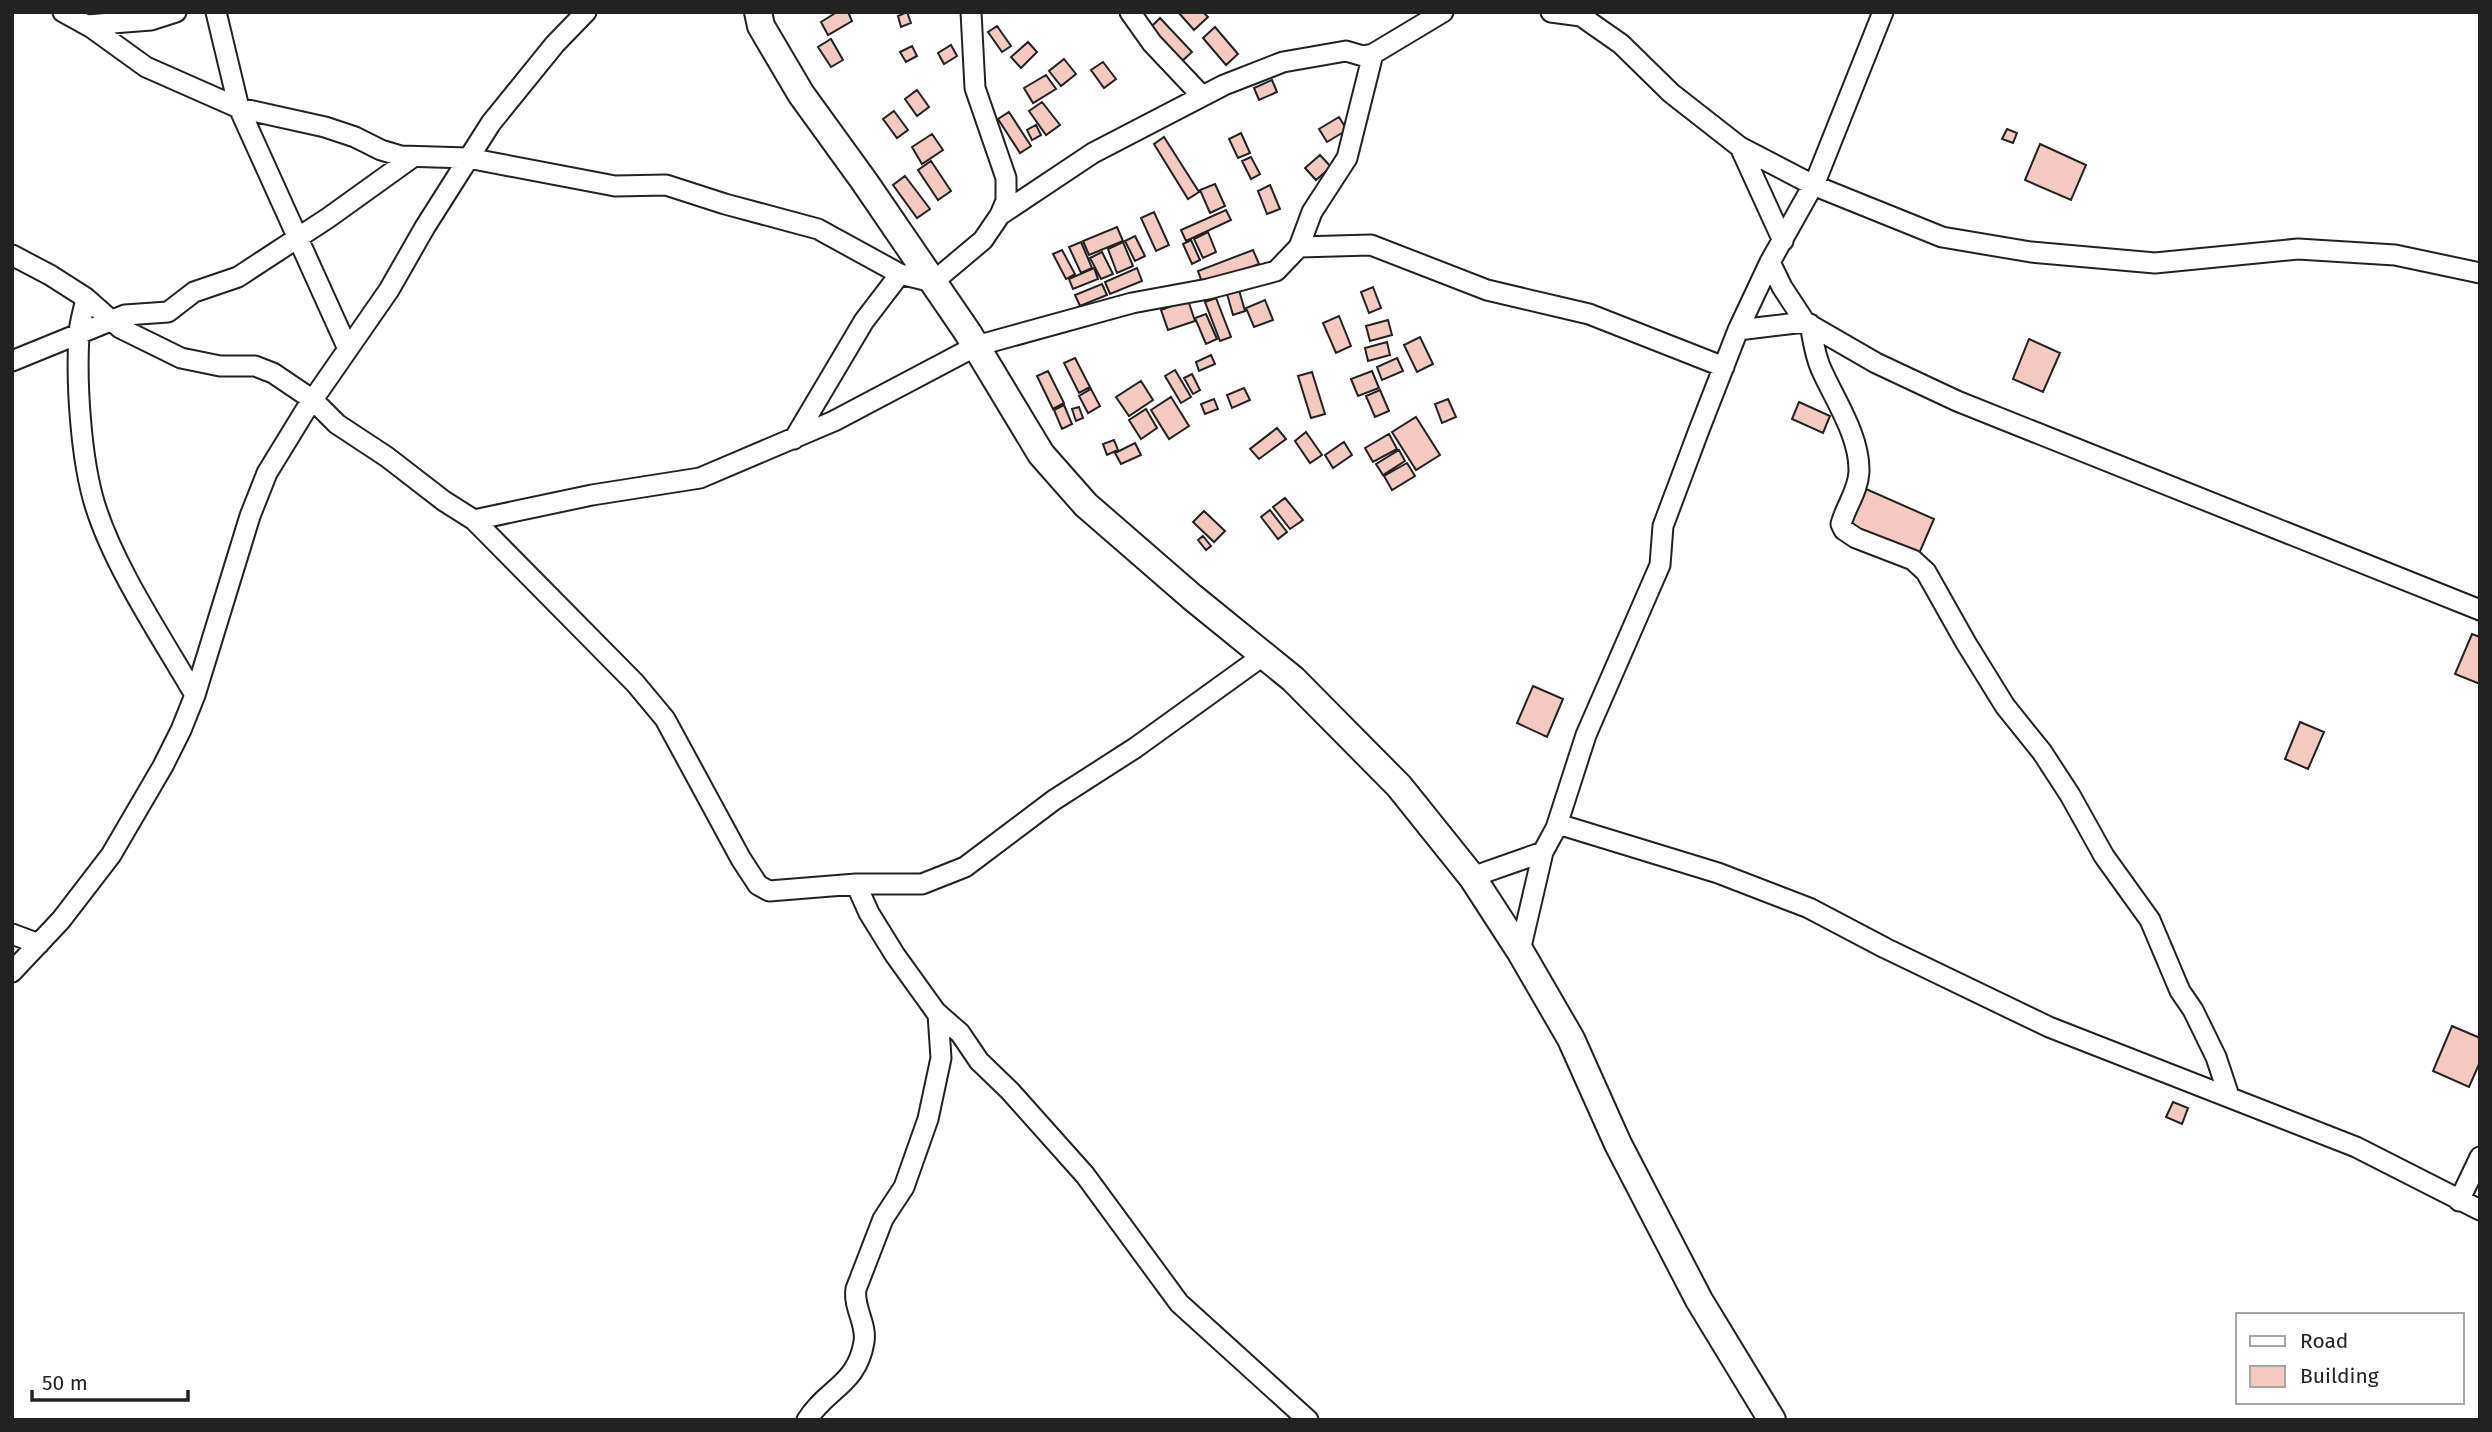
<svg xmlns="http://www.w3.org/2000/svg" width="2492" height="1432" font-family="'Fira Sans',sans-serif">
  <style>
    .building { fill: #f3c9c0; stroke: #222; stroke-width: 2 }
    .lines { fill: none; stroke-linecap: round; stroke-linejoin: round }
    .street-casing { stroke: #222; stroke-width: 23 }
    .secondary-casing { stroke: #222; stroke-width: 30 }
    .street { stroke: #fff; stroke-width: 19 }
    .secondary { stroke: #fff; stroke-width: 26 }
  </style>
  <rect width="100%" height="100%" fill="#fff"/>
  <path class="building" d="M837,12H848L852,21L828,35L821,22Z
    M907,12L911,23L901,27L898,16Z
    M1178,12H1203L1208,17L1194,30Z
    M1160,18L1192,52L1181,62L1149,29Z
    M997,26L1011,46L1002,52L988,32Z
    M1215,27L1238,54L1226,65L1203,38Z
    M831,39L843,60L831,67L818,47Z
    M1028,42L1037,52L1021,68L1011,57Z
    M951,45L957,56L944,64L938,53Z
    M912,46L917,56L906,62L900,52Z
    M1064,59L1076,74L1061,86L1049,71Z
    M1103,62L1116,79L1104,88L1091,70Z
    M1046,75L1056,89L1033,103L1024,88Z
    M1272,80L1277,92L1259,100L1254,88Z
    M917,90L929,107L917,116L905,99Z
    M1042,102L1060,125L1046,135L1029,111Z
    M894,111L908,130L897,138L883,119Z
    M1009,112L1031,146L1020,153L998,119Z
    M1339,117L1347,130L1327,142L1319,129Z
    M1036,125L1041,135L1032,140L1027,130Z
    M2007,129L2017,133L2013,143L2002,139Z
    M1241,133L1250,153L1238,158L1229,139Z
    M932,134L943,150L922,164L912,147Z
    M1164,137L1199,192L1188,199L1154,144Z
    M2040,144L2086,165L2071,200L2025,180Z
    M1320,155L1331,167L1316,180L1305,168Z
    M1251,157L1260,174L1251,179L1242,161Z
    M931,161L951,191L938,200L918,170Z
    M905,176L930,209L917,218L893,185Z
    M1215,184L1225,206L1210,213L1200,190Z
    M1270,185L1280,209L1267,214L1258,191Z
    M1226,210L1231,220L1186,241L1181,230Z
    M1154,212L1169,245L1156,251L1141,218Z
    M1117,227L1123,241L1089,255L1083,241Z
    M1208,232L1216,252L1203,258L1194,239Z
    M1135,236L1145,256L1135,261L1125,241Z
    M1191,240L1200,260L1192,264L1183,244Z
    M1081,242L1092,268L1081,273L1069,247Z
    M1123,242L1133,266L1117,273L1108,249Z
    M1062,250L1075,274L1066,279L1053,254Z
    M1253,250L1259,264L1203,285L1198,271Z
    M1102,252L1113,274L1101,279L1090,258Z
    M1094,268L1098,279L1073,289L1069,279Z
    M1137,268L1142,281L1110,294L1105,282Z
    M1102,284L1107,295L1080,306L1075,295Z
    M1373,287L1381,308L1369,313L1361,292Z
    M1239,290L1245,311L1233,315L1227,294Z
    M1216,298L1231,337L1220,341L1205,302Z
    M1188,300L1195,321L1168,330L1161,310Z
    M1265,300L1273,320L1254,327L1246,308Z
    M1206,314L1217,339L1206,344L1195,318Z
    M1339,316L1351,346L1336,353L1323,323Z
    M1388,320L1392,335L1370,341L1366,326Z
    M1420,337L1433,364L1417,372L1404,345Z
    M2029,339L2060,353L2043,392L2013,379Z
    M1387,342L1390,355L1368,361L1365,348Z
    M1211,355L1215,364L1199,371L1196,362Z
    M1075,358L1090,387L1079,393L1064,363Z
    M1397,358L1403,371L1382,380L1377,367Z
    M1175,370L1191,397L1181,403L1165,376Z
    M1048,371L1064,403L1053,409L1037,376Z
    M1372,371L1379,388L1358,396L1351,379Z
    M1312,372L1325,414L1311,418L1298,376Z
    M1192,374L1200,390L1193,394L1184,378Z
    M1141,381L1153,400L1129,416L1116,397Z
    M1244,388L1250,400L1232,408L1227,395Z
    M1091,389L1100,406L1088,413L1079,396Z
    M1380,390L1389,411L1375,417L1366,396Z
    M1171,397L1189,426L1169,439L1151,410Z
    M1214,399L1218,409L1205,414L1201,404Z
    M1448,399L1456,417L1442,423L1435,404Z
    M1799,402L1830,416L1823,433L1792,419Z
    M1064,405L1072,424L1062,429L1054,410Z
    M1079,407L1083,418L1076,421L1072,409Z
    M1146,409L1157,428L1141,439L1129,420Z
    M1416,417L1440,455L1416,470L1392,432Z
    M1277,428L1286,439L1259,459L1250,449Z
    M1306,432L1322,455L1310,463L1295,441Z
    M1389,434L1397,449L1373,462L1365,448Z
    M1114,440L1118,450L1107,455L1103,444Z
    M1344,442L1352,455L1333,468L1325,455Z
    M1135,443L1141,455L1121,464L1115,453Z
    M1399,450L1405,461L1383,475L1376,464Z
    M1407,463L1415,476L1392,490L1384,476Z
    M1866,489L1934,519L1918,556L1850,527Z
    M1285,498L1303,520L1290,529L1273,507Z
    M1270,510L1287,532L1278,539L1261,517Z
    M1204,511L1225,531L1214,542L1193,522Z
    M1203,536L1211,546L1206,550L1198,540Z
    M2472,634L2480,637V684L2455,674Z
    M1533,686L1563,699L1547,737L1517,723Z
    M2300,722L2324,732L2308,769L2285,759Z
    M2452,1026L2480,1038V1062L2469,1087L2433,1071Z
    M2173,1102L2188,1108L2182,1124L2166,1117Z"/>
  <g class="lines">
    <g class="street-casing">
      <path id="street" d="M63,12L92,28L146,67L239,108L325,127L355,137L381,150L401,156L468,158L615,186L666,185L725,204L818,229L900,274L933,282L983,240L1000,215L1006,201V178L975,88L971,12
        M216,12L239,108L348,349
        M1130,12L1152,43L1202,96
        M1551,12L1581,16L1621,44L1671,93L1740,147L1813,185L1942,237L2031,252L2155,263L2298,249L2395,255L2480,273
        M87,25L151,20L176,12
        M1740,147L1783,241
        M1000,215L1093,153L1224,85L1283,62L1346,51L1363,56L1373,54L1443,12
        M1299,247L1371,245L1487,290L1589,314L1724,367
        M12,255L50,275L86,298L120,328L181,358L220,366H255L273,373L313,400L337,424L387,457L444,501L474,520L635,683L665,719L741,859L758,885L769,891L856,884H922L965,867L1054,800L1135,748L1264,655
        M1770,262L1782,287L1805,322L1876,363L1957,401L2480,610
        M86,298C84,310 79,323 79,335C76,383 81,460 95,505C114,567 162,638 195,695
        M1810,324C1813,340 1815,357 1822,371C1836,402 1860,437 1859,472C1858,491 1846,506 1841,524L1844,530L1856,538L1913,560L1926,572L1966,643L2005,706L2042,752L2070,795L2104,856L2150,920L2180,991L2193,1010L2216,1057L2229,1096
        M1738,330L1805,322
        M12,361L125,315L168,312L194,292L238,277L328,218L413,157
        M794,439L864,321L900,274
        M474,520L592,495L700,478L834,421L976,346L1132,303L1208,289L1276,271L1299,247L1312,212L1347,158L1373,54
        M1558,824L1718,873L1809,908L1885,948L2049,1027L2356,1147L2480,1210
        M1472,877L1543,852
        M856,884L869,913L895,955L936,1012L960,1033L979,1061L1010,1091L1085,1175L1179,1303L1308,1420
        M12,934L39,944
        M1520,951L1543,852L1556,828L1586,735L1660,565L1663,526L1699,430L1738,330L1770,262L1816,180L1883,12
        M12,972L61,920L111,855L163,766L181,730L195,695L250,516L267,473L305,411L389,290L425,227L491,123L555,44L586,12
        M2459,1201L2480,1157
        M807,1420C826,1389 857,1385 864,1342C867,1323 853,1308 856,1289L883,1219L904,1187L928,1119L941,1058L938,1014"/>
    </g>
    <g class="secondary-casing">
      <path id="secondary" d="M758,12L761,26L801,94L864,181L968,333L1041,454L1086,505L1192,597L1293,679L1399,786L1472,877L1520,951L1571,1039L1618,1144L1699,1300L1772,1420"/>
    </g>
    <use href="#street" class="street"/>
    <use href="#secondary" class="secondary"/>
  </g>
  <rect width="2492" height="1432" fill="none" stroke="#222222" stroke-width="28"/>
  <rect x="2236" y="1313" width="228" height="91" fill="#ffffff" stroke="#a7a7a7" stroke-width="2"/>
  <rect x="2250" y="1336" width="35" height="10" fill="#ffffff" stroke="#a7a7a7" stroke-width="2"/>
  <text x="2300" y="1348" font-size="21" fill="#222222">Road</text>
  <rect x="2250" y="1366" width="35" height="21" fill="#f3c9c0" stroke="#a7a7a7" stroke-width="2"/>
  <text x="2300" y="1383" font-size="21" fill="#222222">Building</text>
  <path d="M32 1390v10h156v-10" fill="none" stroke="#222222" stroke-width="3.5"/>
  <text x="42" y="1390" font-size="21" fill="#222222" stroke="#ffffff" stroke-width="5" paint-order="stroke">50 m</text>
</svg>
